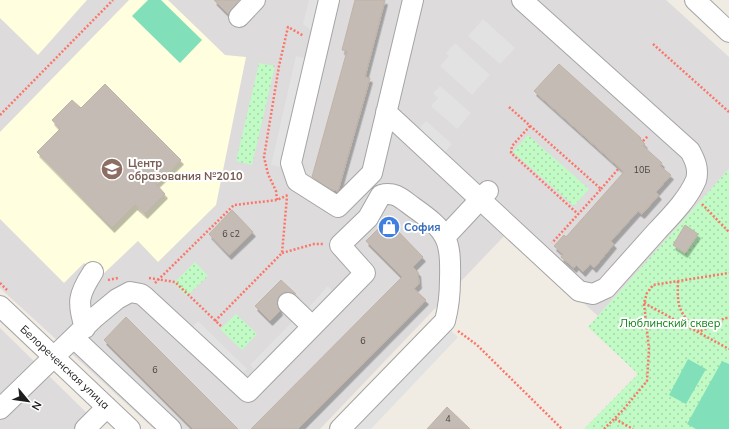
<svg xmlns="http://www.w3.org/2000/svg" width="729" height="429" font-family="Mulish,sans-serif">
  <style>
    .residential { fill: #dddbdb }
    .education { fill: #fffede }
    .park { fill: url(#park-dots) }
    .pitch { fill: #81e0b9 }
    .parking { fill: #e2e2e2 }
    .building { fill: #c4bbb4; stroke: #c2b2a6; filter: url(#shadow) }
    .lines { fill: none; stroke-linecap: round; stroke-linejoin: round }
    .minor-casing { stroke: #a5a5a5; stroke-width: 22 }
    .path { stroke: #fc7569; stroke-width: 2.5; stroke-dasharray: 2 2; stroke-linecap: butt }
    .minor { stroke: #fff; stroke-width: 20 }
    .labels { text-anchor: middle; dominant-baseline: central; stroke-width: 4; stroke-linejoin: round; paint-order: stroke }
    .number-label { font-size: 9px; fill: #484544 }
    .education-label { font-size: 11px; font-weight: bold; fill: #785e54; stroke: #fff; text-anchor: start }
    .shop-label { font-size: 11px; font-weight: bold; fill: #366cbe; stroke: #fff; text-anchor: start }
    .park-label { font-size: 11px; fill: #0a7f11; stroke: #fff }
    .street-label { font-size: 11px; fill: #1e1e1e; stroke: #fff }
  </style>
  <defs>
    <pattern id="park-dots" width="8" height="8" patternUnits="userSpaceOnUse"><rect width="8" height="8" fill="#c1fac4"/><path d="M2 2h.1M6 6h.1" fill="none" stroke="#a5d6a8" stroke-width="1.8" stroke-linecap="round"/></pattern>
    <filter id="shadow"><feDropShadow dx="2.5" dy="4.5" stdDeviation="0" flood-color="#0004"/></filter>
  </defs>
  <rect width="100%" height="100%" fill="#f0ece4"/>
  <path class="residential" d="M0,0H666L729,57V169L598,316L506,234L320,429H154L0,288Z
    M0,328L94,420V429H0Z"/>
  <path class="education" d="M0,0H87L38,55L0,18Z
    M129,0H168L225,55L246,57L216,205L158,262L138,241L99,278L84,263L64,283L0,219V132Z"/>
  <path class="park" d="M259,63L275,66L252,165L236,161Z
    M528,135L589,189L574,206L513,152Z
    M729,169V429H584L638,374L588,327Z
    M195,262L208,276L187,296L174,283Z
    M236,314L257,334L242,350L220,329Z"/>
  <path class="pitch" d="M148,0H161L202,40L180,63L132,16Z
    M688,359L706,369L686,404L669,395Z
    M722,361L729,364V429H696L687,424Z"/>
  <path class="parking" d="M309,0H323L315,33L303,24Z
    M483,19L515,48L500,64L468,36Z
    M455,43L490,75L472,95L440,66L449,56L446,53Z
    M296,56L310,59L284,168L271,165Z
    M440,86L471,113L457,129L431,106L438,98L433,93Z
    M426,121L452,144L445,152L419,129Z
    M328,286L336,295L317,316L308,308Z
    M198,321L247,369L238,377L189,330Z
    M293,321L302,330L259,374L250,365Z
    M448,328L458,337L371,429H353Z"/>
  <path class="building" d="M214,0H239L228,14Z
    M355,0H385L365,77L370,78L338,191L330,189L312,177L347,51L342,50Z
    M559,64L641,138L640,139L645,144L643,146L662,163L660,166L671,175L656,192L659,195L642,214L638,211L611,241L614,244L594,268L590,264L583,272L576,265L574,268L561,257L563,254L554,246L564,235L566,237L623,173V171L534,91Z
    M105,84L181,160L156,184L165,194L145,214L135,205L112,228L37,152L60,129L52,120L72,100L81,108Z
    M232,210L253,232L229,255L209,234Z
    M387,220L423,257L413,267L418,272L419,284L414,289L426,300L298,429H251L402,277L366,241Z
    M685,225L698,234L685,253L673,245Z
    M281,280L296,294L285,292L280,295L277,301L280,311L270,321L255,306Z
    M126,317L238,429H193L104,340Z
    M447,407L470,429H427Z"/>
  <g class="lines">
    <g class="minor-casing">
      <path id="minor" d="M329,0L291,163L297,181L338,207L372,173L413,0
        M695,0L729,32
        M239,17L255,0
        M386,112L579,291L593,294L606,288C623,269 640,250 657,231C671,216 688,199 696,180C699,169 695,160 690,151L522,0
        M445,237L488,191
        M288,303L312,326
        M0,306L130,429
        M85,328C77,302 78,295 93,272
        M75,339L171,429
        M0,409L94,318L117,299L130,292L141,294L145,297L248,392L365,273L340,245L368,218L381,195C395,191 402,199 413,207C447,231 451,238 450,279C450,294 449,306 445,321L340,429
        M85,429L107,407"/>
    </g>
    <path class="path" d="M653,44L729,112
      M509,107L601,189L552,243
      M0,115L113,0
      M530,126L512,146L511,153L578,214
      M643,141L648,136
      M601,189L619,168
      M277,200L276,191L268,174L264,157L279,66L288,27L304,36
      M702,204L729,232
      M282,253L314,244H324
      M149,278L175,282L222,327
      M108,280L118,278
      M678,281C677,309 679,312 699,332L725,318H729
      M0,283L7,290
      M155,283L234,205L277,200L288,195
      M644,303L729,349
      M215,321L282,253L287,197
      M458,331L477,345L562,429
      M615,419L633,429
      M604,429L623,410L647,381L649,349L644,303L647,293L653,285L729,273"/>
    <use href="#minor" class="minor"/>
  </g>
  <defs>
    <g id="school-disc" transform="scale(1.15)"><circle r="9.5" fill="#8d6e63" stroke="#fff"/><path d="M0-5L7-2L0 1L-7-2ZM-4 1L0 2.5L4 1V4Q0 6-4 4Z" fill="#fff"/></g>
    <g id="shop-disc" transform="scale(1.15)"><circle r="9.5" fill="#3f7fe0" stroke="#fff"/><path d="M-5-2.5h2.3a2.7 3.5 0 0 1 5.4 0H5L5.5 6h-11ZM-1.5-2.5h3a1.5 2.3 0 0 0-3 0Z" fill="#fff"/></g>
  </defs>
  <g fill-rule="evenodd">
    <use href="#school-disc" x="112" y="169"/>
    <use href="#shop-disc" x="389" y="227"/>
  </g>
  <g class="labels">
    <g class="number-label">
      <text x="642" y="169">10Б</text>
      <text x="231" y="233">6 с2</text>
      <text x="363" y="340">6</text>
      <text x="155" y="369">6</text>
      <text x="448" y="418">4</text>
    </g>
    <g class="education-label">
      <text x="128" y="163">Центр<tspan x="128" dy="13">образования №2010</tspan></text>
    </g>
    <g class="shop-label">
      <text x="404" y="227">София</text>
    </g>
    <g class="park-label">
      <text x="670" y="323">Люблинский сквер</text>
    </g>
    <g class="street-label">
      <text transform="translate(65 367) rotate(43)">Белореченская улица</text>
    </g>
  </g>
  <g transform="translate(28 401) rotate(119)" stroke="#ffffff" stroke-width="3" paint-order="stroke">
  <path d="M0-3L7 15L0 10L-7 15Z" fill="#1e1e1e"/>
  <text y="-6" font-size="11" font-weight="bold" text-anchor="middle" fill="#1e1e1e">N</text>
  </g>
</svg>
